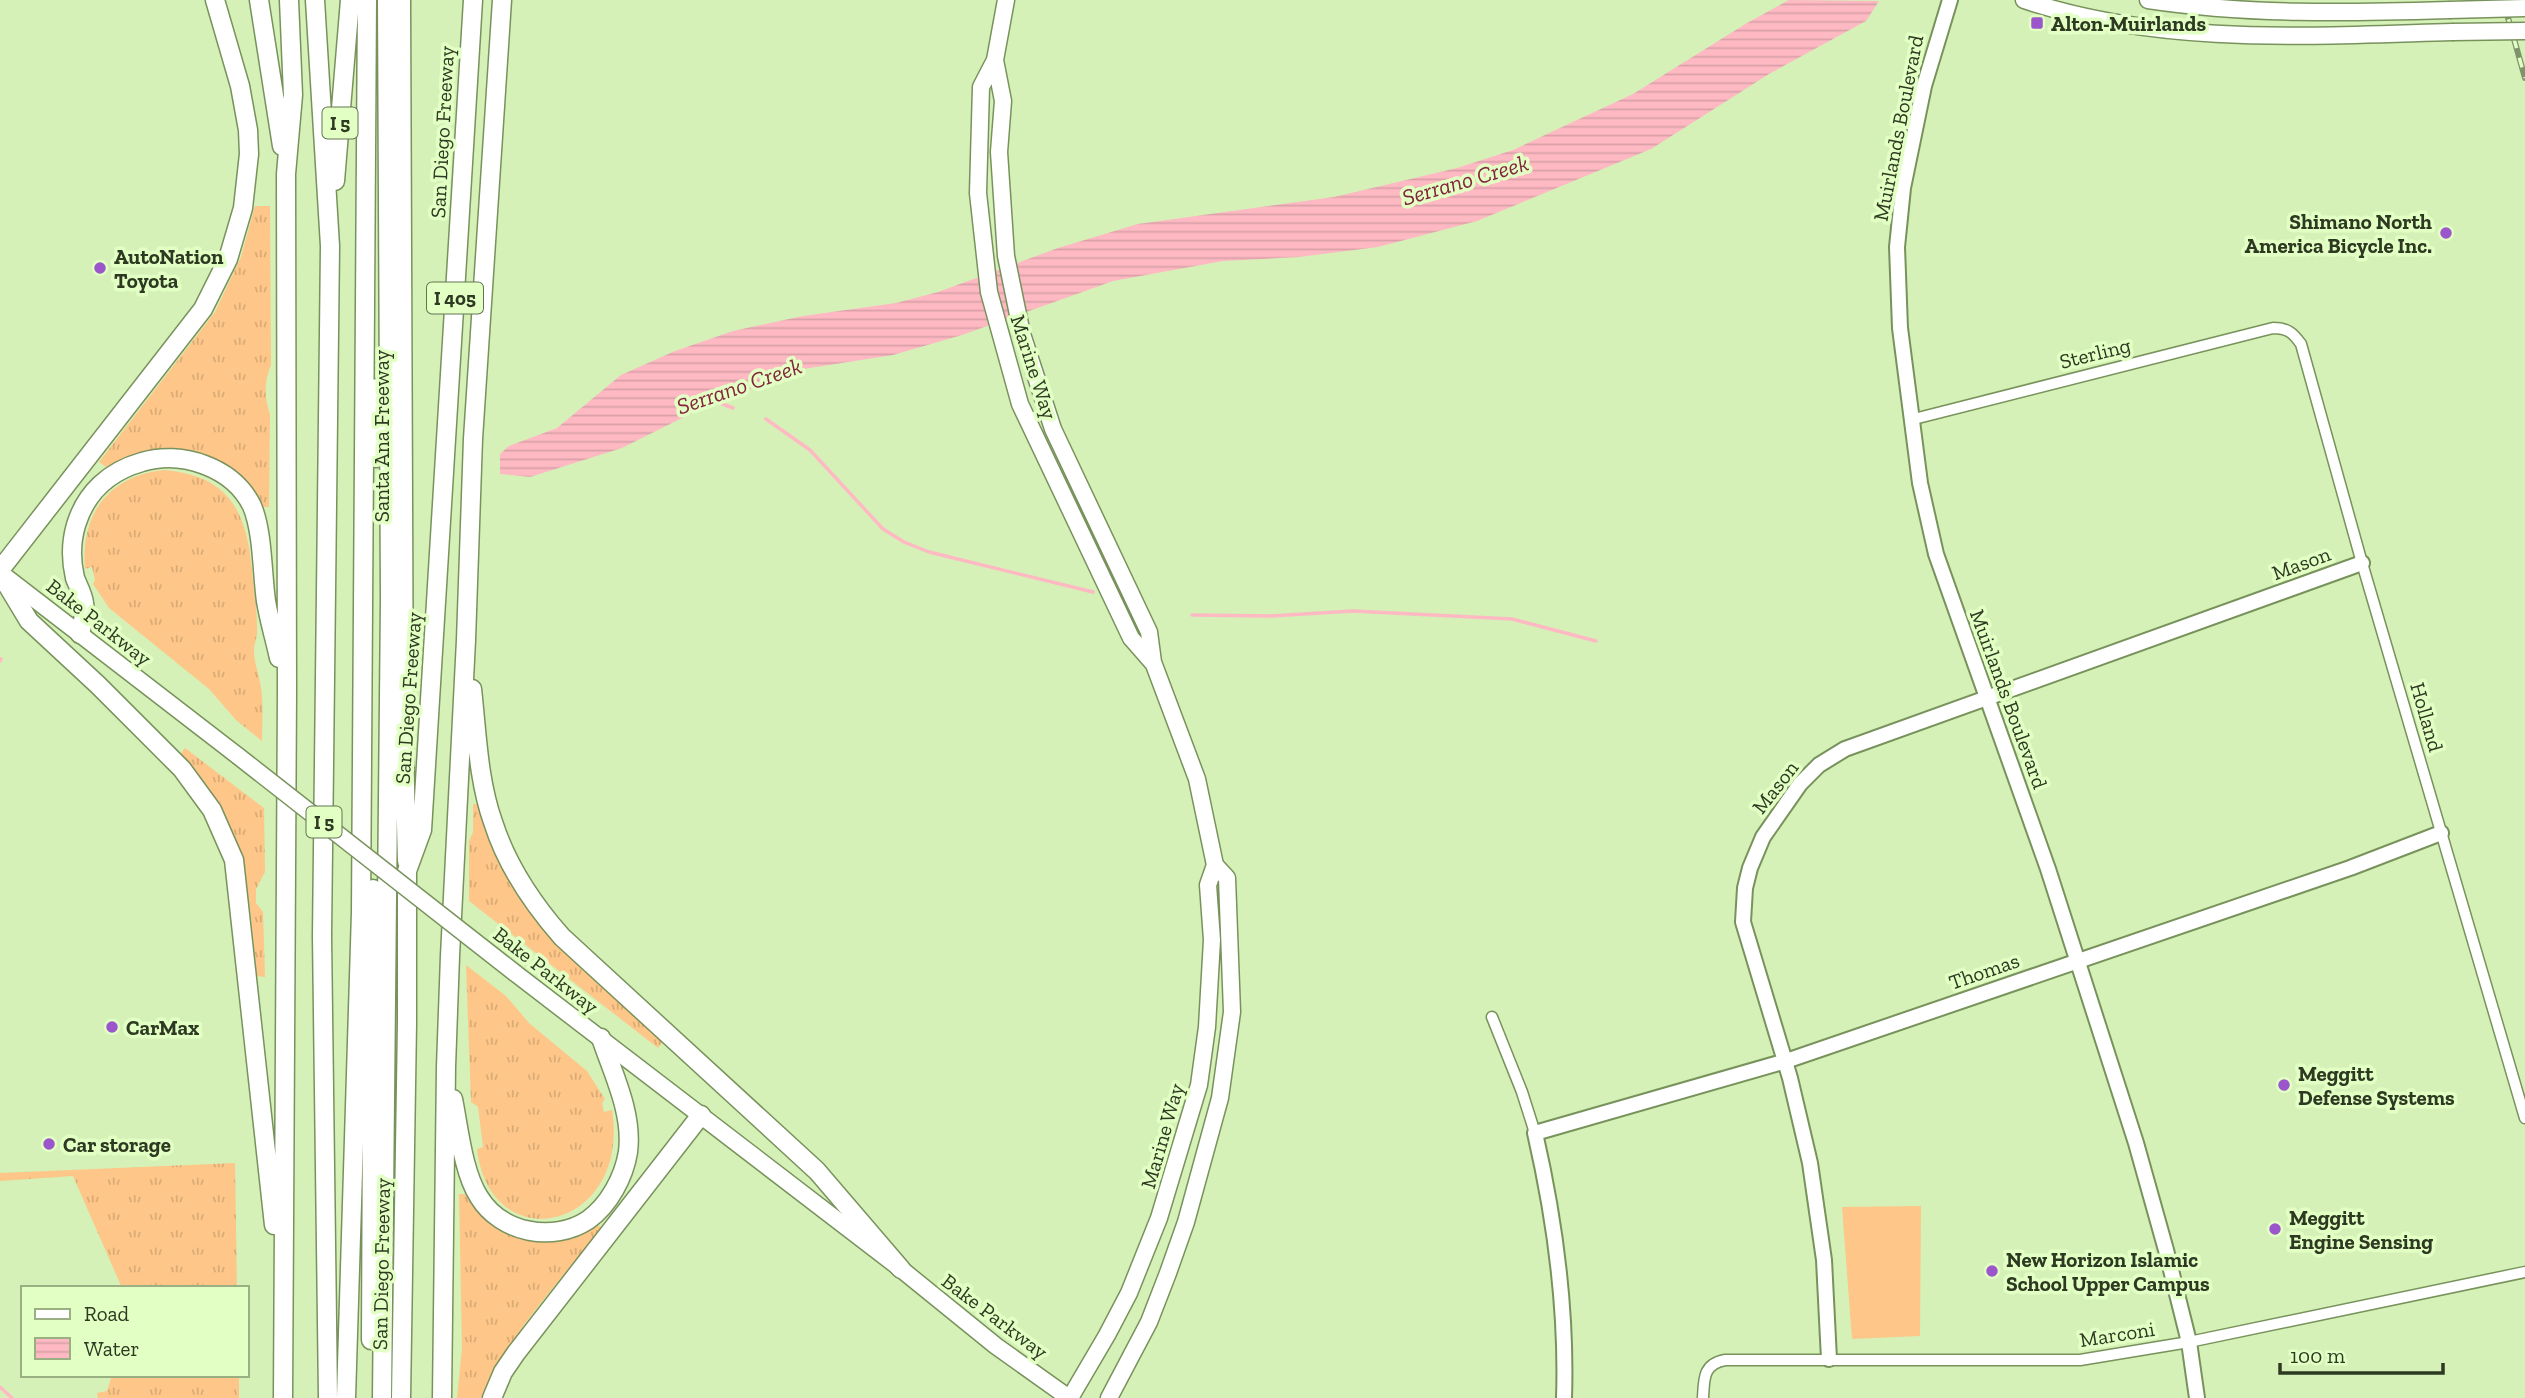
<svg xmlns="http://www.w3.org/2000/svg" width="2525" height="1398" font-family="'Zilla Slab',serif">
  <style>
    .grass { fill: url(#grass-tufts) }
    .pitch { fill: #fec688 }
    .water { fill: url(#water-rules) }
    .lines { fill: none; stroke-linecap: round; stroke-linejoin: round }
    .stream { stroke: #feb9c3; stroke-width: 3.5 }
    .street-casing { stroke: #78925c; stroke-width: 13 }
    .secondary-casing { stroke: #78925c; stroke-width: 18 }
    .primary-casing { stroke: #78925c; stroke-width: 19 }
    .highway-casing { stroke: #78925c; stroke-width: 21 }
    .street { stroke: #fff; stroke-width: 10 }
    .secondary { stroke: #fff; stroke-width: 14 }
    .primary { stroke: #fff; stroke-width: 16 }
    .highway { stroke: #fff; stroke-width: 18 }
    .rail-casing { stroke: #7f926a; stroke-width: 6 }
    .rail { stroke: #e2ffc4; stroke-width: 3.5; stroke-dasharray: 10; stroke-linecap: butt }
    .primary-bridge-casing { stroke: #78925c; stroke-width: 19; stroke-linecap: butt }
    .primary-bridge { stroke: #fff; stroke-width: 16 }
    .poi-dot { fill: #9b56cb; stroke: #e2ffc4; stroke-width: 2.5 }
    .labels { text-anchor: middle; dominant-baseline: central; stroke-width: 7; stroke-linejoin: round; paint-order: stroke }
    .shield { fill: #e2ffc4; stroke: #647453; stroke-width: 2 }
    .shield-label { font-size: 19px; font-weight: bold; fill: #2e3922 }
    .poi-label { font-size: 21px; font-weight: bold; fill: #2e3922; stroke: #e2ffc4; text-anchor: start }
    .street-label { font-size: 21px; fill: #2e3922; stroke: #e2ffc4 }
    .water-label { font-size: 23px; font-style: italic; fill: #84243e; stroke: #e2ffc4 }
  </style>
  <defs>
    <pattern id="grass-tufts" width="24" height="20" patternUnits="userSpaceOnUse" patternTransform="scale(1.75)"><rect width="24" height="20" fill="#fec688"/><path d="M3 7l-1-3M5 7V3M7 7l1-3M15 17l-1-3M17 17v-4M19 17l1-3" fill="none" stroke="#daab75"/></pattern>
    <pattern id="water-rules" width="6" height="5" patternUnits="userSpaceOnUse" patternTransform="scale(1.75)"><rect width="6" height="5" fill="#feb9c3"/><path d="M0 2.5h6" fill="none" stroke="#daa0a7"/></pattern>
  </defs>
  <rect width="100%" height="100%" fill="#d5f1b7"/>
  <path class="grass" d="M255,206H270L271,365C264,382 264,397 270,414L269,507H260C250,494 241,479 229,469C193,439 143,447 106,467L99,462L215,312L241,257Z
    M164,470C235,476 248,518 253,581C255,597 257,613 257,629C258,637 254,643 254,650C254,662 258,671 260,682C264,700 262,722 262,741L236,720L209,689L109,608L93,584L95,580L92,567L85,569C80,514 109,476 164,470Z
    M185,748L264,808L265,872L256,889V903L263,912L265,977L257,976C248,882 247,829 180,755Z
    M473,804H479C487,834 497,861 513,888C546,943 616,996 664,1040L658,1048L469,901V841L473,832Z
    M466,965L506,996L529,1023L587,1071L605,1099L602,1103L604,1112L612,1110C631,1231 490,1261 477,1149L483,1147L478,1107L471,1102Z
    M235,1163L237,1288H122L73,1176L0,1181V1173Z
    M459,1194H465C481,1220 514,1247 547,1240C563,1237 579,1228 594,1222L602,1228C559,1282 509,1334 481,1398H457L462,1348Z
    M112,1375H239V1398H98L97,1393L107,1391Z"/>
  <path class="pitch" d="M1921,1206L1920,1336L1852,1339L1842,1207Z"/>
  <path class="water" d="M1789,0L1879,1L1866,21L1769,74L1651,149L1477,221L1378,247L1299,257L1223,261L1113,281L962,335L893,355L797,370L694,412L622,448L530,477L500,474V454L509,446L557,428L621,375L675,351L733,331L803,316L896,303L938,292L1058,248L1138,224L1334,197L1457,168L1513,150L1633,94L1747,23Z"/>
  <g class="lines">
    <path class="stream" d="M715,401L733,408
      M766,419L810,450L883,529L904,542L929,552L1093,592
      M1192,615L1271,616L1353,611L1512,619L1596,641
      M0,661L1,659
      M0,1387L12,1398"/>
    <g class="street-casing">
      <path id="street" d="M1910,420L2273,328C2288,328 2293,333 2301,344L2362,563L2525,1118
        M1492,1017L1522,1092L1535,1133
        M1703,1398C1704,1379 1703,1364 1725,1360H2080L2189,1342L2525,1272"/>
    </g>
    <g class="secondary-casing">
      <path id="secondary" d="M1950,0L1924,86L1903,188L1897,247L1900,328L1920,483L1936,554L2048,869L2136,1143L2166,1250L2189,1342L2197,1398
        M1829,1359L1824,1260L1810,1163L1790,1078L1743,922L1745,888L1750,868L1763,837L1800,784L1819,765L1845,749L2362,563
        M1564,1398C1567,1308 1555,1220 1535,1133L1786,1061L2350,868L2441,833"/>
    </g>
    <g class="primary-casing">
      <path id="primary" d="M1006,0L995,60L981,87L978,193L989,292L1020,404L1131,638L1152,662
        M2024,0C2161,46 2310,36 2452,32
        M2148,0C2248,15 2348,13 2449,10
        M995,60L1003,101L999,152L1006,256L1022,334L1053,429L1149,632L1153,662L1197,779L1215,865L1208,885L1212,940L1207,1027L1199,1085L1159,1218L1129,1293L1107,1335L1070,1398
        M2,574L238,756
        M515,973L901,1269L996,1346L1069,1398
        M1109,1398L1149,1322L1168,1273L1186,1222L1220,1098L1232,1012L1227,878L1215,865"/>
    </g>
    <g class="highway-casing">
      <path id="highway" d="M259,0L282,146
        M315,0L330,246L322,936L328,1398
        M401,0L404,750L407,861
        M335,181L350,0
        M376,458L377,388
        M0,570L203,309L228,259L243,208L249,154L248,130L240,86L215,0
        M0,573L29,621L98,685L182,769L212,810L234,860L274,1225
        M80,634C82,625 86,612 84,603C83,594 78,586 75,578C71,561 71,542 76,525C86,492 110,471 142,462C181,450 233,467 252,506C263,532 262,573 266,601C269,620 275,639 279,658
        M472,689C477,733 478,780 493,822C507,866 532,903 562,937L817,1171L901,1269
        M453,1099C459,1129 463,1172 479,1197C501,1233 553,1243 588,1220C609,1205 624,1177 628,1152C633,1113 613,1074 601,1038
        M371,1340L373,889
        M283,1398L287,691L286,174L293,95L289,0
        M346,1398L361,912L367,0
        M382,1398L390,600L387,0
        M401,1398L407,1023V871L422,830L473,0
        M442,1398L446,1067L450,956L466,640L473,439L502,0
        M492,1398L503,1372L516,1353L701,1115"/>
    </g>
    <use href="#street" class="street"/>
    <use href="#secondary" class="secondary"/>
    <use href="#primary" class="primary"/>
    <use href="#highway" class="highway"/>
    <g class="rail-casing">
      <path id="rail" d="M2503,0L2525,78"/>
    </g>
    <use href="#rail" class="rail"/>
    <g class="primary-bridge-casing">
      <path id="primary-bridge" d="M2449,10L2525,8
        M2452,32L2525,31
        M238,756L515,973"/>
    </g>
    <use href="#primary-bridge" class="primary-bridge"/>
  </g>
  <g class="poi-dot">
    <rect x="2030" y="16" width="14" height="14" rx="3.5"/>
    <circle cx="2446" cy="233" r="7"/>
    <circle cx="100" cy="268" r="7"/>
    <circle cx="112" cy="1027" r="7"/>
    <circle cx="2284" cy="1085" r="7"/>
    <circle cx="49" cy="1144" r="7"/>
    <circle cx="2275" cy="1229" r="7"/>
    <circle cx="1992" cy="1271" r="7"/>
  </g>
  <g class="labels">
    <g class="shield">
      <rect x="322.5" y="107.5" width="35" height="31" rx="5"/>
      <rect x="427" y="282.5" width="56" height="31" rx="5"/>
      <rect x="306.5" y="806.5" width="35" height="31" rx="5"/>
    </g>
    <g class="shield-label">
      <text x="340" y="123">I 5</text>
      <text x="455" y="298">I 405</text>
      <text x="324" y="822">I 5</text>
    </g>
    <g class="poi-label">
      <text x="2051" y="23">Alton-Muirlands</text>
      <text x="2432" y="221" text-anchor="end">Shimano North<tspan x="2432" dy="24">America Bicycle Inc.</tspan></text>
      <text x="114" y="256">AutoNation<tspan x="114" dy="24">Toyota</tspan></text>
      <text x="126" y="1027">CarMax</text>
      <text x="2298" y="1073">Meggitt<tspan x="2298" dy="24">Defense Systems</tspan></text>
      <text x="63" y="1144">Car storage</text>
      <text x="2289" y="1217">Meggitt<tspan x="2289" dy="24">Engine Sensing</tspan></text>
      <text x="2006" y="1259">New Horizon Islamic<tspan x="2006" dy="24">School Upper Campus</tspan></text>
    </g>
    <g class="street-label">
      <text transform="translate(1898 128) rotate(-79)">Muirlands Boulevard</text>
      <text transform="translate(442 132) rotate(-87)">San Diego Freeway</text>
      <text transform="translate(2095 353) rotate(-14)">Sterling</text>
      <text transform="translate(1034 367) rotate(72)">Marine Way</text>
      <text transform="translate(381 436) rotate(-90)">Santa Ana Freeway</text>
      <text transform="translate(2301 563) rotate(-20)">Mason</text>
      <text transform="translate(99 622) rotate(38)">Bake Parkway</text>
      <text transform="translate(408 698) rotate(-86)">San Diego Freeway</text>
      <text transform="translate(2009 699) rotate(70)">Muirlands Boulevard</text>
      <text transform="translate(2427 717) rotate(74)">Holland</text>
      <text transform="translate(1775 787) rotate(-52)">Mason</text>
      <text transform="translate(546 970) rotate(38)">Bake Parkway</text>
      <text transform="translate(1984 971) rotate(-19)">Thomas</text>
      <text transform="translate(1162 1136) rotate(-74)">Marine Way</text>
      <text transform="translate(381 1264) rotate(-89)">San Diego Freeway</text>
      <text transform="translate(995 1316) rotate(37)">Bake Parkway</text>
      <text transform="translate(2117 1334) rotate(-9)">Marconi</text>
    </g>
    <g class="water-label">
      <text transform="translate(1465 180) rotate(-16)">Serrano Creek</text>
      <text transform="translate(739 386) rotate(-19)">Serrano Creek</text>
    </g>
  </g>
  <rect x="21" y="1286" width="228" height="91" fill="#e2ffc4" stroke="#9ab083" stroke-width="2"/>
  <rect x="35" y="1309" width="35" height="10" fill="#ffffff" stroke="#9ab083" stroke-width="2"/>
  <text x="84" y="1321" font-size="21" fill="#2e3922">Road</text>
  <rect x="35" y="1338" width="35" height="21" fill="url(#water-rules)" stroke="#9ab083" stroke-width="2"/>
  <text x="84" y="1356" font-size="21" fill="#2e3922">Water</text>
  <path d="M2280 1363v10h163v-10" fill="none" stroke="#2e3922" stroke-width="3.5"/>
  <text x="2290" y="1363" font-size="21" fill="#2e3922" stroke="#e2ffc4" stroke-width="5" paint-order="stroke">100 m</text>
</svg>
